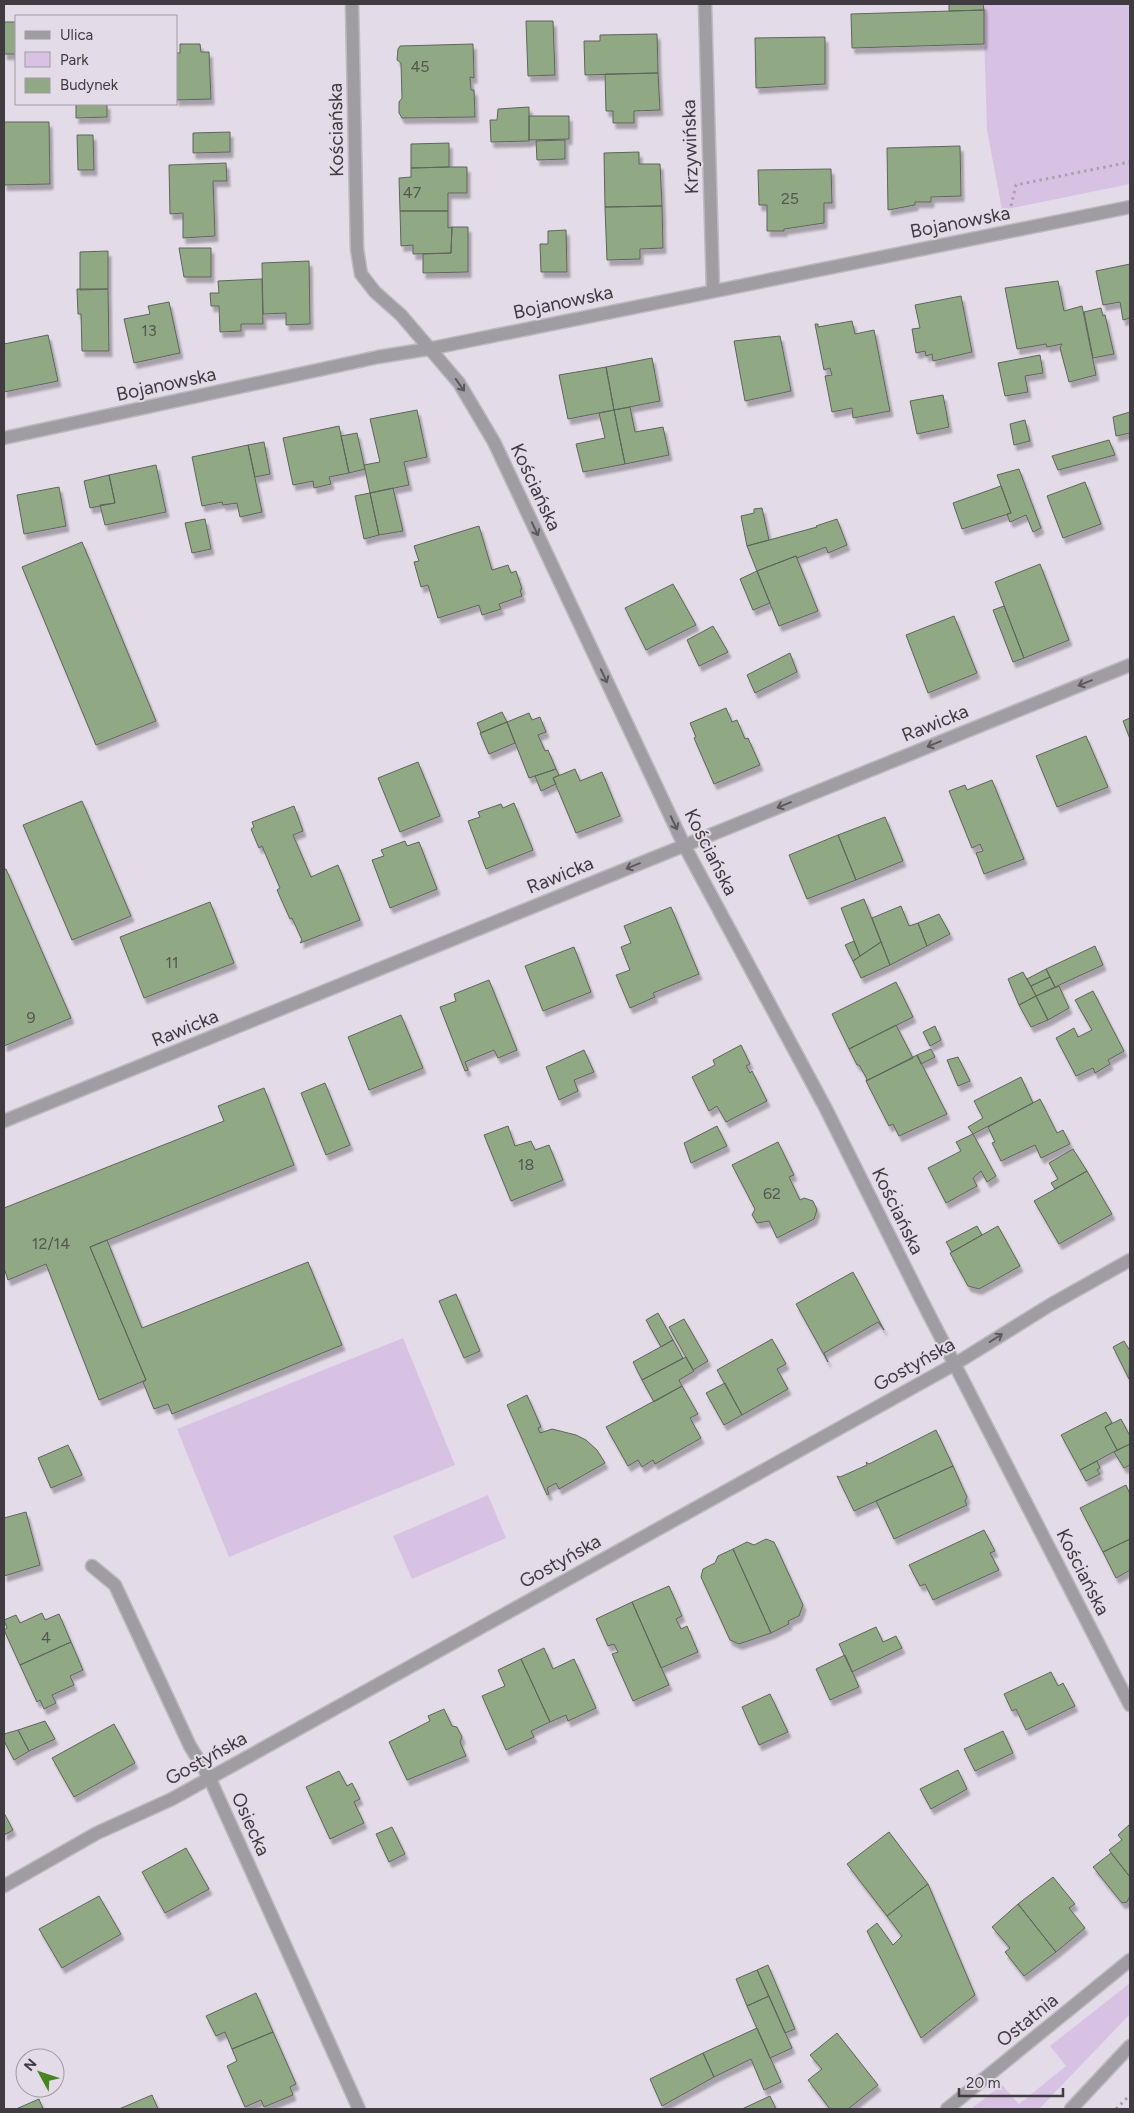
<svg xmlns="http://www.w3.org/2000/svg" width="1134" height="2113" font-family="Figtree,sans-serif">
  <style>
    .green { fill: #d8c2e4 }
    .building { fill: #91a885; stroke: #5e655b; filter: url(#shadow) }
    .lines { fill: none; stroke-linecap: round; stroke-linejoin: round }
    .minor-casing { stroke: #bfb8c2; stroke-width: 15 }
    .path { stroke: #a8a1ab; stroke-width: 3; stroke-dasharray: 2.5 4; stroke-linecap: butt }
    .minor { stroke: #a09da2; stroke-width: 12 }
    .oneway { stroke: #5c585d }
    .labels { text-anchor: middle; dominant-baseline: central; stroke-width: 4; stroke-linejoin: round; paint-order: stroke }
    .number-label { font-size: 16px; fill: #545651 }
    .street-label { font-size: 19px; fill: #3f3b40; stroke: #e3dbe7 }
  </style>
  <defs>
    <filter id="shadow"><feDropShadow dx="3" dy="5.5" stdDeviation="1" flood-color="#0004"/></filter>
  </defs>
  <rect width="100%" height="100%" fill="#e3dbe7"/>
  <path class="green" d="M983,4H1130V184L1002,210L987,130Z
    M403,1338L455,1465L229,1557L177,1429Z
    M488,1495L506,1538L412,1579L393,1536Z
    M1130,1983V2014L1039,2109H971L1002,2085L1019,2104L1066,2066L1050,2046Z"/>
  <path class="building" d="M949,4H983L984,10L949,11Z
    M984,10V44L852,48L851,14Z
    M526,21H553L555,75L528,76Z
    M4,22H16V54H4Z
    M657,34L658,73L585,75L584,41H600V35Z
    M825,37V84L756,88L755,38Z
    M180,44H200L201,52H209L211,99L176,100V53H180Z
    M473,44L474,78L470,77L471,90H474L475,117L402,118L399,113V102L402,98L401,63L397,60L398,49L400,46Z
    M658,73L660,110L634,111V123H613V111H606L605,74Z
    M76,104H107V117L76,118Z
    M529,107V141L491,142L490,120H497L498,109Z
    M529,116H569V139L529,140Z
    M4,122H49L50,184L4,185Z
    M230,132V152L193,153V133Z
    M77,135H93L94,170H78Z
    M565,140V159L537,160L536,141Z
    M449,143V167L411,168V144Z
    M960,146L961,196L931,197V202H915V205L888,210L887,148Z
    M639,152V164H660L662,206L605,207L604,153Z
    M226,163L227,181H213L215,236L183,238V213L170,214L169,165Z
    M449,167H467V193H448V211H400L399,178L411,177V168Z
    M831,169L832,203H824V223L784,229V231H767V205H759L758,170Z
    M662,206L663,248L640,249V259L607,260L605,207Z
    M400,211H448V228L452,227L451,253L413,254V245L401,246Z
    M452,227H468V272L423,273V254L451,253Z
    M566,230L567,272H541L540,244H548V231Z
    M179,248H211V277H184Z
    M108,251V289L80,290V252Z
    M309,261L310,324L286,325V313L263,314L262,263Z
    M1130,264V318L1123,320L1120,302L1103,305L1096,271Z
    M262,279L263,324H241V331L220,332L219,306H211L210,293H219L218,281Z
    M1058,281L1064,311L1082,306L1096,375L1069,382L1060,348L1062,344L1047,347L1046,344L1017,349L1005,288Z
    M77,289H108L109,351H82L81,314H78Z
    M961,296L972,352L933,361L932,354L926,356L925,351L916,353L912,329L920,328L915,305Z
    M169,302L180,353L134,363L124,319L150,314L148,306Z
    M1101,308L1103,316L1105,315L1114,354L1093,358L1084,312Z
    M852,321L855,334L874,330L890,411L853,418L852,408L832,412L825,376L832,375L830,368L824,370L815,324H818V327Z
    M48,335L58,381L4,392V344Z
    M780,336L791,391L745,401L734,341Z
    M1040,355L1043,373L1025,376L1028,392L1005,396L998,363Z
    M652,358L660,401L614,410L606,367Z
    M606,367L614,410L568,419L559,375Z
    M943,395L949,427L917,434L910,401Z
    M630,407L635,432L663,427L669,455L625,464L614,410Z
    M417,410L427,457L404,462L409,485L370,493L364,465L380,462L370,419Z
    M614,410L625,464L583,472L576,444L605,438L599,413Z
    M1130,412V433L1116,436L1113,417Z
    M1025,420L1030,441L1014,445L1010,424Z
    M339,426L349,473L329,477L331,484L314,488L313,481L293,485L283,438Z
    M357,433L365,469L349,473L341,436Z
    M1109,440L1115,455L1058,470L1052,456Z
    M264,442L270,474L255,477L248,445Z
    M248,445L262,512L240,517L237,503L223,505L222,502L202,506L192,457Z
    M156,465L166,512L105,525L100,505L115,503L109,475Z
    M1019,469L1041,528L1033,532L1026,515L1010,522L1007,514L1011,513L997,475Z
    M109,475L115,503L90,508L84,481Z
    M1085,482L1101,524L1063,538L1047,496Z
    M1001,486L1011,513L962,529L953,503Z
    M59,487L66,526L24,534L17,495Z
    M393,488L403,531L379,535L370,493Z
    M370,493L379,535L364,539L355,496Z
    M762,508L769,540L747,546L741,516L754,513V509Z
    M205,519L211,549L192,553L185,523Z
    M837,519L847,545L828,553L826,547L797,558L796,556L757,571L747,546L817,527L816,526Z
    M479,526L492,570L508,565L511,573L516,571L522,589L520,590L522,596L499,604L501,609L482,615L479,605L438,618L428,585L421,587L414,562L419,561L414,546Z
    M82,542L156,721L96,745L22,567Z
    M796,556L818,611L779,626L757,571Z
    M1040,564L1069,640L1024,658L995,582Z
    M757,571L770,603L753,610L740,579Z
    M673,584L696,625L646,650L625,608Z
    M1004,606L1024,658L1013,662L993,610Z
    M954,616L977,673L928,693L906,635Z
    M713,626L728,652L699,666L687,640Z
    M790,653L797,672L755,693L747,675Z
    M726,708L732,722L737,720L745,739L748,738L760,765L714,784L694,738L696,737L690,723Z
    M502,712L507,722L481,733L477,723Z
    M529,713L532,720L540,717L546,732L538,735L545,751L548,750L556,769L529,778L507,722Z
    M1130,718V739L1123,721Z
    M507,722L515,743L489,754L480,733Z
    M1086,736L1108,787L1057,807L1036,756Z
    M418,762L440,816L400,832L378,778Z
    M556,769L559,775L553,778L556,784L541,791L535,776Z
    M575,769L580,781L602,772L620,816L576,833L553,778Z
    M992,780L1024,859L984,874L976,853L983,851L980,844L972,848L949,791L965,785L967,790Z
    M82,801L131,916L72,940L23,825Z
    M514,803L533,850L486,869L468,821L480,817L478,812L501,804L503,808Z
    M294,806L303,831L293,835L311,877L338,865L360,920L300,943L302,940L292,918L290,919L277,890L280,888L262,846L259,848L251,829L254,827L252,822Z
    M885,817L903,861L856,880L838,835Z
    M838,835L856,880L807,899L789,855Z
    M405,841L407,846L419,842L437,889L390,908L372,860L384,856L381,850Z
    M4,869H6L71,1018L4,1046Z
    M864,899L881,942L860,956L841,908Z
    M210,902L234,963L144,998L120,937Z
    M901,906L909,926L918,923L927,946L890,965L872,918Z
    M671,907L699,974L653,993L655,997L630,1008L616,975L630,970L621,947L631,943L624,926Z
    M939,914L950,934L927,946L918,923Z
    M854,941L860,956L853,961L845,945Z
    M881,942L890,965L861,978L853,961Z
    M1095,946L1103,965L1055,987L1046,969Z
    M574,947L591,992L543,1011L525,966Z
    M1046,969L1050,977L1031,986L1027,979Z
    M1023,972L1036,996L1019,1005L1008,979Z
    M1050,977L1055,987L1036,996L1031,986Z
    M489,980L517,1050L498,1058L494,1050L465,1062L468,1070L465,1071L440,1007L456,1001L454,994Z
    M896,982L913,1017L849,1049L832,1014Z
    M1059,986L1069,1008L1048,1020L1036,996Z
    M1093,991L1124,1051L1108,1060L1110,1064L1095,1073L1093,1068L1076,1076L1056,1038L1074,1028L1078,1037L1092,1030L1075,1000Z
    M1036,996L1048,1020L1031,1027L1019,1005Z
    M401,1015L423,1068L369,1090L348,1037Z
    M896,1025L913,1058L866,1081L867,1079L859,1065H857L849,1049Z
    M935,1026L941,1040L930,1046L923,1032Z
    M741,1045L750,1064L746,1066L750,1073L752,1071L767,1101L726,1122L717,1106L709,1111L692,1077L715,1065L713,1060Z
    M931,1049L935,1057L921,1064L917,1055Z
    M584,1050L594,1072L574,1080L578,1091L559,1100L546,1067Z
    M917,1055L947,1114L899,1136L893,1124L889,1126L866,1081Z
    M958,1057L970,1081L958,1086L947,1060Z
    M1021,1077L1033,1103L973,1134L968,1127L983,1118L974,1101Z
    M325,1083L350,1145L326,1155L301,1093Z
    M264,1088L294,1165L90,1247L146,1380L99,1400L46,1264L8,1280L4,1268V1208L224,1121L218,1106Z
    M1040,1099L1057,1133L1063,1130L1070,1144L1041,1158L1035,1145L1001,1161L992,1143L995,1142L988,1127Z
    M508,1126L515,1146L531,1141L535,1150L549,1145L563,1180L511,1201L484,1135Z
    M717,1126L727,1146L691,1163L684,1143Z
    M973,1134L996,1176L987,1182L981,1171L973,1178L977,1186L946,1203L928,1168L961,1151L956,1142Z
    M778,1142L794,1175L789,1177L800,1200L804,1198L813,1201L817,1210L814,1219L777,1238L769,1221L757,1223L752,1215L755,1209L732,1165Z
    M1073,1149L1087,1171L1055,1189L1051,1183L1058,1179L1049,1163Z
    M1087,1171L1112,1214L1059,1244L1034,1201Z
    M977,1226L982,1235L952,1252L946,1242Z
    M998,1226L1020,1266L979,1289L968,1286L950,1253Z
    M107,1240L142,1328L308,1262L342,1345L172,1414L168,1404L154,1409L143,1382L146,1380L90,1247Z
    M853,1272L884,1330L878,1322L824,1353L828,1362L796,1304Z
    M456,1294L480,1351L464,1358L439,1301Z
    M658,1313L673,1340L661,1347L646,1320Z
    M684,1319L708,1361L693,1370L669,1327Z
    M772,1339L786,1364L777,1369L788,1389L742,1415L717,1370Z
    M673,1340L683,1358L642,1380L633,1362Z
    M1124,1341L1130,1351L1129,1379L1113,1347Z
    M686,1357L694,1371L679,1380L682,1386L654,1402L642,1380Z
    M725,1383L742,1415L724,1425L706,1393Z
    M682,1386L698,1414L690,1418L701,1438L655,1464L653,1460L642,1467L638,1460L628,1466L606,1427Z
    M527,1395L541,1427L538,1428L540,1433L552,1429L576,1435L586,1440L597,1450L605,1463L559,1489L556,1483L547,1488L549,1494L547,1495L507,1405Z
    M1106,1412L1112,1423L1105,1427L1117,1450L1080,1470L1061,1435Z
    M1121,1419L1130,1436V1444L1117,1450L1105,1427Z
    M936,1430L953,1466L854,1511L837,1476L840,1477L867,1465L866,1462L869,1464Z
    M1130,1444V1465L1124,1468L1114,1452Z
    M68,1445L82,1475L51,1488L38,1458Z
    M1097,1461L1100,1468L1097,1470L1100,1474L1086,1481L1080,1470Z
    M953,1466L967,1497L965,1501L967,1505L894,1539L876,1501Z
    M1126,1485L1130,1494V1539L1103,1552L1080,1508Z
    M26,1512L40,1565L4,1576V1518Z
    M984,1530L995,1551L990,1553L999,1570L933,1600L925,1584L920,1586L909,1565Z
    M766,1539L774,1542L803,1605L799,1616L788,1621L789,1624L771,1633L733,1549L747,1542L754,1545Z
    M1130,1539V1570L1116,1578L1103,1552Z
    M733,1549L771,1633L739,1644L730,1640L701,1577L703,1569L715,1563L718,1556Z
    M669,1586L682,1616L676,1619L681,1629L687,1626L698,1652L661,1668L632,1602Z
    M632,1602L669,1685L633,1701L612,1654L618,1652L614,1644L608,1646L596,1619Z
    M42,1613L45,1620L59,1614L71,1642L20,1665L4,1630L7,1628L4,1620L16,1615L20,1623Z
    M876,1627L883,1642L896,1636L902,1648L852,1672L839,1644Z
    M71,1642L83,1670L70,1676L74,1685L52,1695L56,1703L44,1709L40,1700L37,1702L20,1665Z
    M544,1648L553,1669L574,1659L596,1708L568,1721L566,1715L550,1722L521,1659Z
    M845,1655L859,1687L830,1700L816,1669Z
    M521,1659L550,1722L531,1731L534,1737L506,1750L482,1696L505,1686L498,1670Z
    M1051,1672L1058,1686L1063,1683L1075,1706L1026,1730L1016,1709L1012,1711L1004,1694Z
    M770,1694L788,1732L759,1745L742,1707Z
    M444,1709L452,1726L457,1727L462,1737L460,1742L466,1756L407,1780L389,1742L430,1721L428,1716Z
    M45,1721L55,1739L29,1751L18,1730Z
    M114,1724L135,1763L74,1797L52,1758Z
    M18,1730L29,1751L14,1760L4,1741V1734Z
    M1003,1731L1013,1753L975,1771L964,1749Z
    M958,1770L967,1789L931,1809L920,1789Z
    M339,1771L347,1786L352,1783L360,1799L354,1802L364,1823L330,1839L306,1787Z
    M4,1813L13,1830L4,1835Z
    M1130,1824V1877L1109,1850L1122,1840L1118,1835Z
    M392,1827L405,1854L389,1862L376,1834Z
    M889,1832L928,1884L887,1916L847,1864Z
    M186,1848L209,1889L165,1913L142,1872Z
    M1111,1853L1130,1877V1896L1127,1902L1122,1903L1093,1867Z
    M1053,1877L1075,1904L1069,1908L1085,1928L1056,1952L1018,1904Z
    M928,1884L975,1995L921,2038L867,1931L877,1923L893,1945L902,1936L887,1916Z
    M99,1896L121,1934L62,1968L39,1929Z
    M1018,1904L1056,1952L1024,1976L1005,1952L1010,1948L992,1927Z
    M768,1965L795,2029L785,2033L757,1970Z
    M757,1970L769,1996L747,2006L736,1979Z
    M256,1993L273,2032L232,2049L225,2032L216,2036L206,2016Z
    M769,1996L792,2048L770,2058L747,2006Z
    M757,2028L781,2082L764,2090L751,2059L714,2077L703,2053Z
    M273,2032L296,2084L290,2087L293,2095L264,2107L261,2100L245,2107L227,2066L237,2061L232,2049Z
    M837,2033L878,2085L848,2109H830L808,2080L822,2069L810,2055Z
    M703,2053L714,2077L662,2106L650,2079Z
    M152,2095L158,2109H119Z
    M770,2096L776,2109H742Z
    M39,2099L43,2109H16Z"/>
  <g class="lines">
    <g class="minor-casing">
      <path id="minor" d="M352,4L357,249L361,274L375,292L401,315L459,383L494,442L684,845L825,1107L921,1299L1130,1705
        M705,4L713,290
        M4,438L378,357L428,349L1130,207
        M4,1121L1130,665
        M92,1566L115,1585L190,1746L209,1777L359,2109
        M4,1886L97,1833L172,1799L955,1364L1050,1305L1130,1260
        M947,2109L1130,1960
        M1071,2109L1130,2046"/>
    </g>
    <path class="path" d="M1011,206L1016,185L1130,162
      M1116,2109L1130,2095"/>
    <use href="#minor" class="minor"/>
  </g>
  <defs><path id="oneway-shaft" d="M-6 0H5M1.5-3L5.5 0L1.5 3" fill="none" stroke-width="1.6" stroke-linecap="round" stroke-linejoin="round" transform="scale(1.25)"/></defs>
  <g class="oneway">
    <use href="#oneway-shaft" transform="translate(460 385) rotate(55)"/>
    <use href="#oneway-shaft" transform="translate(535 529) rotate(65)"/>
    <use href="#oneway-shaft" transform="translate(604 676) rotate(65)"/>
    <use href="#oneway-shaft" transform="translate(1085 683) rotate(158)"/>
    <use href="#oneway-shaft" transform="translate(934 744) rotate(158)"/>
    <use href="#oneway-shaft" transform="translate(784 805) rotate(158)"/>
    <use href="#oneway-shaft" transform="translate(674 823) rotate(65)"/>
    <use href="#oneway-shaft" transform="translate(633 866) rotate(158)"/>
    <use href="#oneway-shaft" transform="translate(996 1338) rotate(-32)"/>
  </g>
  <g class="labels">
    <g class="number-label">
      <text x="420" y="66">45</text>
      <text x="412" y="192">47</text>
      <text x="790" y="198">25</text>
      <text x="149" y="330">13</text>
      <text x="172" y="962">11</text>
      <text x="31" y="1017">9</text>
      <text x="526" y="1164">18</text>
      <text x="772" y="1193">62</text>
      <text x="51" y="1243">12/14</text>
      <text x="46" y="1637">4</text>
    </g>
    <g class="street-label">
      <text transform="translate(336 130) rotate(-91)">Kościańska</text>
      <text transform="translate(690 147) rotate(-92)">Krzywińska</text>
      <text transform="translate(960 222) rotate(-11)">Bojanowska</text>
      <text transform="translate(563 302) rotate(-12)">Bojanowska</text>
      <text transform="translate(166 384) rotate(-12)">Bojanowska</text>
      <text transform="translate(536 487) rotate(65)">Kościańska</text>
      <text transform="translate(935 723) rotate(-22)">Rawicka</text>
      <text transform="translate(711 852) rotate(63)">Kościańska</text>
      <text transform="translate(560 875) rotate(-22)">Rawicka</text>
      <text transform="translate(185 1028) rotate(-22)">Rawicka</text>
      <text transform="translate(898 1211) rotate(64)">Kościańska</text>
      <text transform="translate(914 1364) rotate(-29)">Gostyńska</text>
      <text transform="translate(560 1561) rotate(-29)">Gostyńska</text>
      <text transform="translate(1083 1572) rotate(63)">Kościańska</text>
      <text transform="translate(206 1758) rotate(-29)">Gostyńska</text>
      <text transform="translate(251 1824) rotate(66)">Osiecka</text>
      <text transform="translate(1027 2020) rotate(-39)">Ostatnia</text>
    </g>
  </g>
  <rect width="1134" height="2113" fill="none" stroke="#3f3b40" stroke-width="10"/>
  <rect x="15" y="15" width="162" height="90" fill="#e3dbe7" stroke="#a19ba4"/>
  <rect x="25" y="31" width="25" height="8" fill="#a09da2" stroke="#a19ba4"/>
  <text x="60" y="40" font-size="15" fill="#3f3b40">Ulica</text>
  <rect x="25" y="52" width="25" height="15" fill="#d8c2e4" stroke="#a19ba4"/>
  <text x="60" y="65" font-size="15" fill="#3f3b40">Park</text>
  <rect x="25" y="78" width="25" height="15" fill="#91a885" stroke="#a19ba4"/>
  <text x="60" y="90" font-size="15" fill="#3f3b40">Budynek</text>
  <g transform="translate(40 2073) rotate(310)"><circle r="24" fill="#e3dbe7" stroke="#a19ba4"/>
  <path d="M0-4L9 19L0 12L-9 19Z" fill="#498420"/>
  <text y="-8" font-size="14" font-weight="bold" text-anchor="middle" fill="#3f3b40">N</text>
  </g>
  <path d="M959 2088v8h104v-8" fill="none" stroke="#3f3b40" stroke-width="2.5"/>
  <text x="966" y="2088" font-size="15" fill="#3f3b40" stroke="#e3dbe7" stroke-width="4" paint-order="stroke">20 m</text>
</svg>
